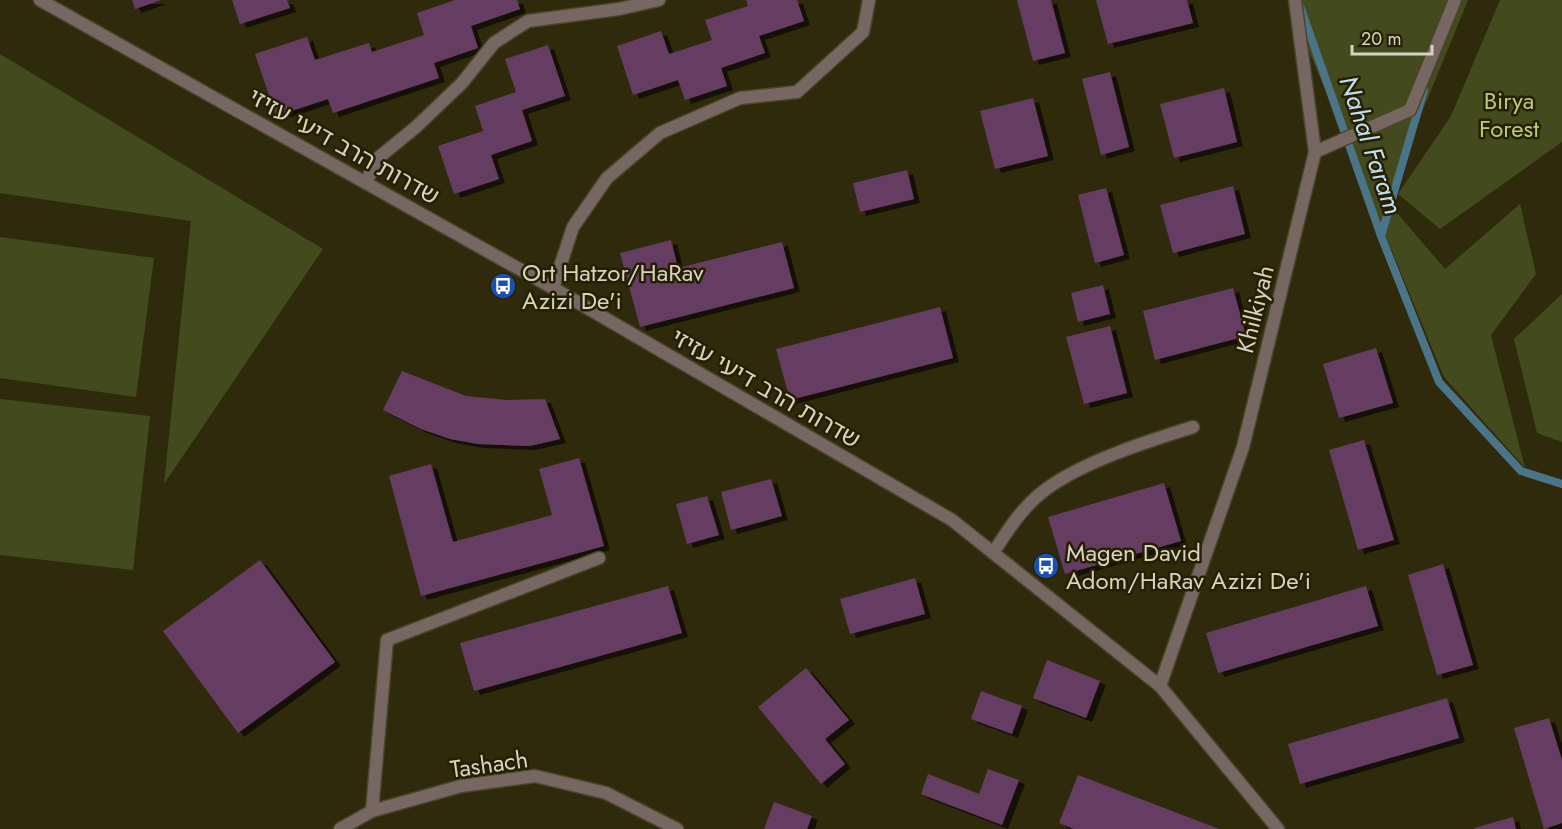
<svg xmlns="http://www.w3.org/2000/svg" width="1562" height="829" font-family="Jost,'Noto Sans Hebrew',sans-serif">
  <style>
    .green { fill: #434a1d }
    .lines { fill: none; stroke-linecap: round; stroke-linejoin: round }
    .stream { stroke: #4a7487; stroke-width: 8 }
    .building { fill: #653c64; filter: url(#shadow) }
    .lane-casing { stroke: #4b4529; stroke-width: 15 }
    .street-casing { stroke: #4b4529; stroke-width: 15 }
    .lane { stroke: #776763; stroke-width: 12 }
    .street { stroke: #776763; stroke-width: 12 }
    .labels { text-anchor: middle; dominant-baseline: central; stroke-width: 5; stroke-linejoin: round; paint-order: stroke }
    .park-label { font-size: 24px; fill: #bccc76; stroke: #262003 }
    .street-label { font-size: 24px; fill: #d7d3c3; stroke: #262003 }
    .poi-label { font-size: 24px; fill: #d7d3c3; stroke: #262003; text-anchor: start }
    .water-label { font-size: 26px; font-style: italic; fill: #c1e0f6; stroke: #262003 }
  </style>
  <defs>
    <filter id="shadow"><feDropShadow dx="6" dy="4" stdDeviation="0" flood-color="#0009"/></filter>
  </defs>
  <rect width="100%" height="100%" fill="#302a0c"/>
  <path class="green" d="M1288,0H1468L1386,200L1445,269L1520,204L1536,274L1491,335L1525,468L1444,377Z
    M1500,0H1562V142L1440,229L1398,194L1451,116Z
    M0,54L323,249L164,484L191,221L0,193Z
    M0,237L154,258L136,397L0,378Z
    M1562,294V442L1537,433L1514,339Z
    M0,399L150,416L133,570L0,555Z"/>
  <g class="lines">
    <path class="stream" d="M1300,6L1381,236L1439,382L1521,471L1562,484
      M1381,236L1424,90"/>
  </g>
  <path class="building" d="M132,0H161L135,9Z
    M232,0H287L290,8L240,24Z
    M455,0H517L520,9L471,26L478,48L434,63L439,78L333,113L328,99L276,116L255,54L307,37L315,60L369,43L372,52L424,35L417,13Z
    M746,0H797L804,21L759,36L765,53L721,68L727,86L685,100L678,80L633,95L617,46L661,31L669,54L712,40L705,20L748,6Z
    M1017,0H1051L1065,53L1033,61Z
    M1096,0H1187L1193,23L1108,44Z
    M548,45L565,96L522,110L532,141L491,155L499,179L454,194L438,146L483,131L475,106L516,92L505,59Z
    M1110,72L1129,147L1101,155L1082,79Z
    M1224,88L1237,142L1174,158L1160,104Z
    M1033,98L1048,156L995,169L980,111Z
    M907,170L914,199L860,212L853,183Z
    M1233,186L1245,234L1173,253L1160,205Z
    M1106,188L1124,255L1095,263L1078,195Z
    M671,240L678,268L782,242L794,288L640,327L620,253Z
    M1103,285L1110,314L1078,322L1071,293Z
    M1233,288L1246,336L1155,360L1143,311Z
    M940,307L953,358L790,400L776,349Z
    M1110,326L1127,393L1084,404L1066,337Z
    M1376,348L1393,403L1339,418L1323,364Z
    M402,371L466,396L507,400L545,399L560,439L530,446L478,444L450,439L421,429L383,410Z
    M1364,440L1394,540L1358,550L1329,450Z
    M579,458L604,546L421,596L389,476L431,464L453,542L552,515L539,469Z
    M771,479L782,516L731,530L721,492Z
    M1164,483L1181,541L1065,574L1048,517Z
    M707,496L719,535L687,544L676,504Z
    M260,560L335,662L238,733L163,631Z
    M1443,564L1473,665L1437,675L1408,575Z
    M915,578L925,614L850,634L840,599Z
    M668,586L682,633L474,691L460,643Z
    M1366,586L1378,626L1218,673L1206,633Z
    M1047,660L1100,681L1086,718L1033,698Z
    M806,668L849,720L825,739L845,764L821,784L758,707Z
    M981,691L1022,706L1012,734L971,719Z
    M1447,698L1459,738L1300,784L1288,744Z
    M1549,718L1562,760V823L1544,829L1514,728Z
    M988,769L1019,780L1002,825L921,794L928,774L979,794Z
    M1078,775L1219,829H1074L1059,823Z
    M774,802L812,816L807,829H764Z
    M1513,817L1516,829H1474V828Z"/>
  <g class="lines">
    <g class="lane-casing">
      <path id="lane" d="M366,182L378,158L416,127L462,83L494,43L528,21L619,9L659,0
        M553,288L573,227L607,178L660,133L740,98L797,92L863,32L869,0
        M993,553C1008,530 1023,506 1045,490C1082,462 1148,441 1193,427"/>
    </g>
    <g class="street-casing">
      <path id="street" d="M40,0L553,288L952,520L1160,686L1278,829
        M1295,0L1315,152
        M1160,686L1243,447L1315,152L1410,110L1455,0
        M372,811L387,640L599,558
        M340,829L372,811L461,786L535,776L606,793L677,829"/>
    </g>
    <use href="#lane" class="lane"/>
    <use href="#street" class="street"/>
  </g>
  <defs>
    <g id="bus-disc" transform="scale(1.35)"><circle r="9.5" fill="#1a4fb4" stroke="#262003"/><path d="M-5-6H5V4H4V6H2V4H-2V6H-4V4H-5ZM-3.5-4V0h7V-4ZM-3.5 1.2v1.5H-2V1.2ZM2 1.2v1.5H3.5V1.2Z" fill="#fff"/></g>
  </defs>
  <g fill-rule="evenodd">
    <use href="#bus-disc" x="503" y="286"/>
    <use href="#bus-disc" x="1046" y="566"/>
  </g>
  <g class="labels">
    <g class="park-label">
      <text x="1509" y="100">Birya<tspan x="1509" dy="28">Forest</tspan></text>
    </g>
    <g class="street-label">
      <text transform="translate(344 146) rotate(29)">שדרות הרב דיעי עזיזי</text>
      <text transform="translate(1255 309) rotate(-76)">Khilkiyah</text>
      <text transform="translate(766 388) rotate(30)">שדרות הרב דיעי עזיזי</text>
      <text transform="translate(489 764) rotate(-8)">Tashach</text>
    </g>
    <g class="poi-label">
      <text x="522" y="272">Ort Hatzor/HaRav<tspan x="522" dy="28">Azizi De'i</tspan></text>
      <text x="1066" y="552">Magen David<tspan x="1066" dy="28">Adom/HaRav Azizi De'i</tspan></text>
    </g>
    <g class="water-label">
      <text transform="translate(1371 145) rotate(71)">Nahal Faram</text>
    </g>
  </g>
  <path d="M1352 45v9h80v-9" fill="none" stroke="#d7d3c3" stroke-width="3"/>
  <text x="1361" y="45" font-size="18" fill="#d7d3c3" stroke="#262003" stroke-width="4.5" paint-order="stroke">20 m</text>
</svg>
